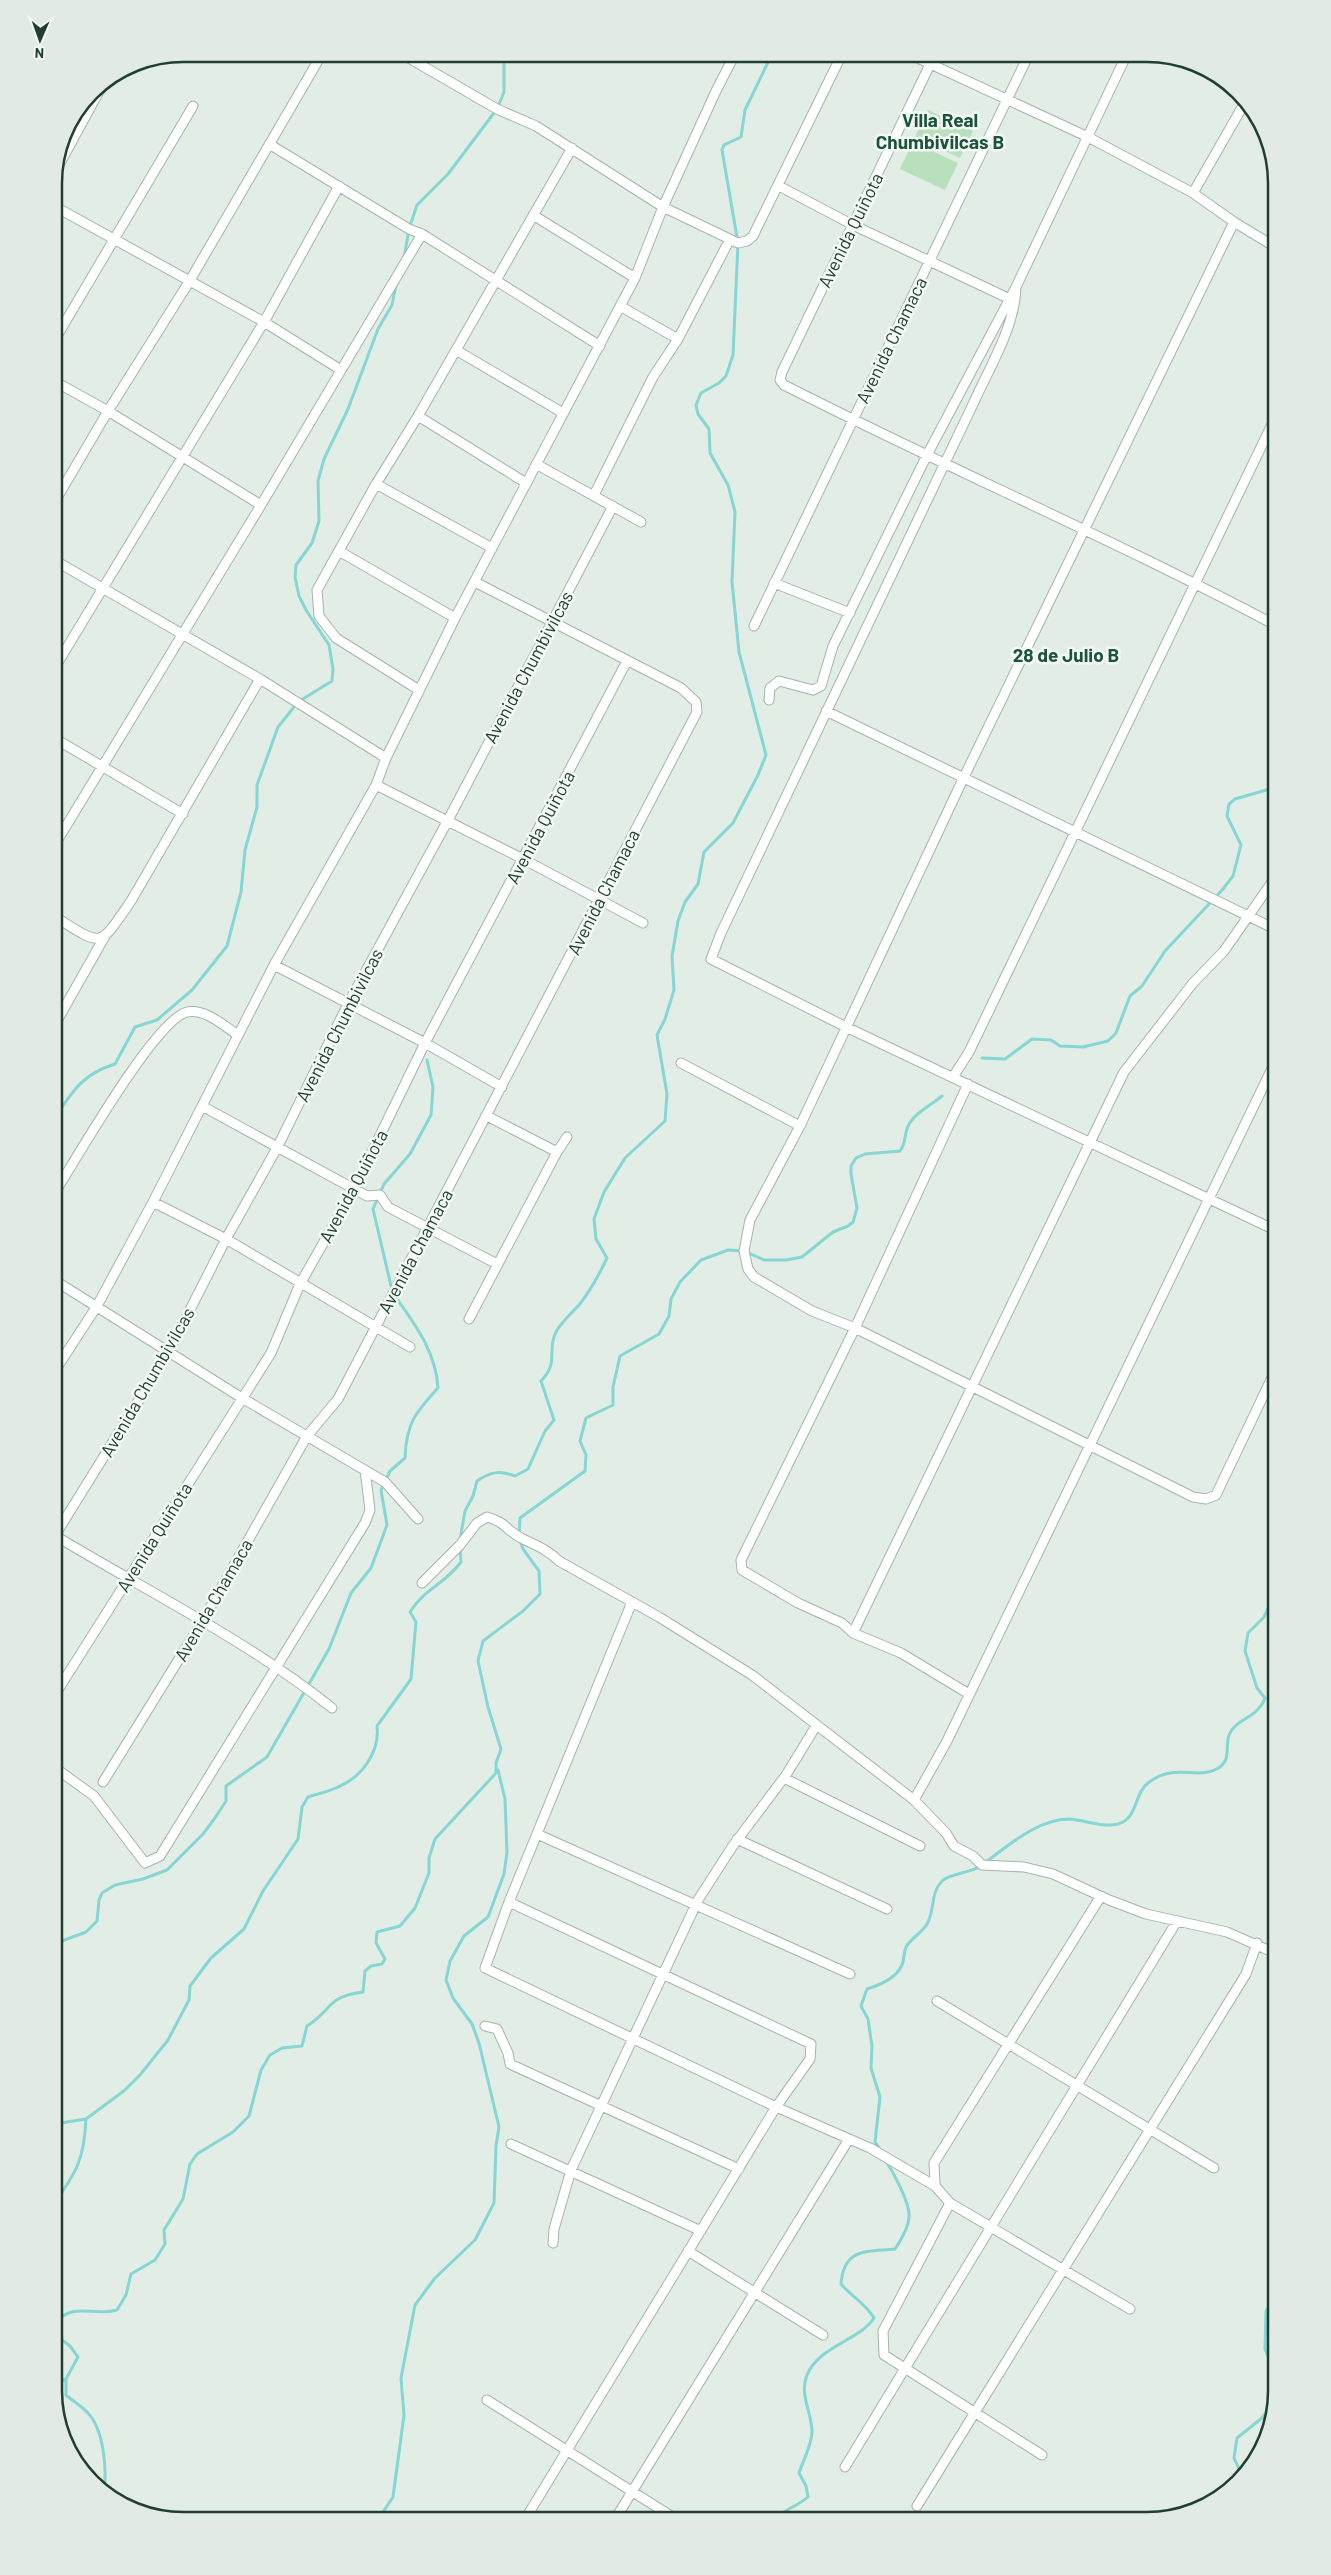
<svg xmlns="http://www.w3.org/2000/svg" width="1331" height="2575" font-family="Barlow,sans-serif">
  <style>
    .green { fill: #b9e0bc }
    .lines { fill: none; stroke-linecap: round; stroke-linejoin: round }
    .stream { stroke: #86d6d3; stroke-width: 3 }
    .minor-casing { stroke: #a4b5ac; stroke-width: 11 }
    .minor { stroke: #fff; stroke-width: 9 }
    .labels { text-anchor: middle; dominant-baseline: central; stroke-width: 5; stroke-linejoin: round; paint-order: stroke }
    .street-label { font-size: 18px; fill: #203f31; stroke: #f3f9f5 }
    .neighbourhood-label { font-size: 19px; font-weight: bold; fill: #1b533b; stroke: #f3f9f5 }
    .rim { fill: none; stroke: #203f31; stroke-width: 2.5 }
  </style>
  <rect width="100%" height="100%" fill="#e2ede6"/>
  <path class="green" d="M928,110L973,131L960,158L915,137Z
    M913,142L958,163L945,190L900,169Z"/>
  <g class="lines">
    <path class="stream" d="M404,258L409,229L417,205L448,174L497,109L504,92V54
      M982,1058L1005,1059L1032,1039L1051,1040L1060,1046L1083,1047L1108,1041L1116,1033L1130,996L1142,986L1165,951L1223,889L1233,876L1241,845L1227,816L1229,804L1235,799L1277,787
      M54,1119C72,1092 82,1074 115,1064L135,1027L157,1020L192,990L227,946L241,892L245,850L257,807V785L278,727L298,702L332,681L333,669L329,645L306,610L299,596L295,577L296,565L312,543L319,521L318,481L324,459L348,409L378,329L392,305L396,285
      M392,1290L373,1209L384,1184L410,1154L431,1115L433,1087L427,1060
      M460,1540L465,1511L473,1496L477,1481C490,1472 499,1470 515,1476L528,1469L545,1431L554,1420L541,1381C560,1361 546,1352 556,1332C561,1322 572,1313 579,1305C591,1290 599,1275 607,1258L596,1239L594,1219L604,1192L625,1158L665,1121L667,1094L657,1035L665,1019L674,990L672,956L678,921L685,902L698,884L704,852L733,823L758,775L766,755L739,652L732,582L735,512L728,485L710,453L709,429L698,414L696,405L701,393L719,383L726,376L733,355L738,243L722,150L724,145L741,137L745,110L772,54
      M986,1862C1009,1845 1038,1819 1069,1819C1085,1820 1102,1828 1118,1824C1138,1819 1134,1793 1148,1783C1176,1761 1198,1782 1220,1767C1231,1759 1225,1746 1229,1735C1236,1718 1257,1719 1265,1698L1257,1688L1245,1651L1248,1633L1264,1617L1277,1589
      M54,1944L86,1932L97,1921L99,1900L102,1893L115,1885L143,1879L167,1870L203,1834L215,1818L226,1801V1786L267,1757L329,1649L351,1593L371,1568L387,1525L381,1490L390,1471L405,1458C406,1423 416,1412 438,1388C436,1352 415,1324 395,1296
      M54,2124L86,2119L125,2090L140,2075L168,2040L189,2000L190,1986L211,1958L244,1929L263,1891L298,1839L302,1807L308,1797C317,1794 328,1792 338,1787C362,1777 380,1752 377,1726L411,1679L416,1622L410,1612C426,1587 444,1585 461,1562L460,1548
      M881,2151L875,2142L880,2097L871,2068L872,2046L868,2019L861,2006L867,1989C880,1985 899,1977 903,1962C904,1957 904,1952 906,1947C911,1938 922,1933 927,1924C935,1911 930,1893 942,1881C950,1873 968,1874 981,1866
      M54,2204C77,2171 84,2160 86,2119
      M54,2383L66,2379
      M1276,2395L1277,2379L1265,2349L1266,2311L1277,2294
      M1242,2475L1234,2458L1237,2438L1262,2418L1275,2400
      M104,2491C107,2469 104,2429 87,2412C81,2406 73,2401 66,2395V2379L78,2357L70,2346L58,2337L55,2323C74,2301 92,2317 117,2310L126,2295L131,2274L155,2260L165,2244L164,2230L183,2199L190,2164L197,2154L233,2132L249,2116L261,2070L270,2055L282,2048L302,2046L307,2026C334,2009 325,1997 363,1992L365,1971L371,1966L382,1964L385,1959L376,1943L377,1932L400,1926L415,1908L429,1873V1858L435,1839L496,1773V1763L501,1749L488,1707L478,1661L483,1641L523,1611L540,1594L539,1571L523,1549L519,1537L520,1518L585,1471L586,1455L580,1441L586,1418L613,1405V1387L620,1356L659,1334L669,1316L671,1299L680,1282L701,1260L728,1250L744,1251L764,1260H786L802,1257L833,1232L848,1226L853,1222L857,1208L851,1174V1166L856,1158L865,1154L900,1151C906,1143 904,1137 907,1129C911,1115 931,1105 942,1096
      M377,2521L393,2497L404,2415L401,2378L415,2305L435,2278L475,2240L494,2203L496,2146L499,2127L479,2043L472,2024L453,1998L446,1980L450,1961L464,1936L488,1917L504,1874L507,1852L505,1799L498,1770
      M772,2521C776,2514 798,2506 808,2497L806,2486L799,2473C803,2461 812,2444 812,2432C812,2413 799,2394 807,2375C819,2346 860,2340 874,2318C866,2304 851,2296 841,2284C844,2247 867,2252 895,2249C901,2240 909,2227 909,2216C910,2203 893,2172 886,2161"/>
    <g class="minor-casing">
      <path id="minor" d="M402,54L497,109L536,126L663,207L738,243L747,241L753,236L842,54
        M909,54L1088,137L1193,193L1234,222L1277,248
        M935,54L782,372L780,380L784,385C947,468 1115,540 1277,626
        M269,144L409,229L422,234L600,346
        M54,174L103,84
        M779,186L853,225L1010,299
        M1193,193L1244,104
        M54,206L264,322L341,370
        M533,215L635,278
        M1234,222L963,779L800,1126L750,1220L744,1251L748,1269L754,1277L812,1311L855,1328L1193,1497L1206,1499L1216,1495L1277,1367
        M1016,287C1015,327 990,366 974,402L721,933L711,959L846,1027L1277,1231
        M620,306L678,339
        M54,341L193,106
        M456,350L563,413
        M54,381L108,411L261,505
        M418,416L526,483
        M536,464L641,522
        M376,484L492,548
        M594,495L653,377L678,339L730,239
        M54,503L108,411L189,282L322,54
        M339,551L455,618
        M54,560L260,679L386,758
        M774,583L850,613
        M754,626L1029,54
        M54,669L264,322L339,186
        M419,690L336,638L319,616L317,590L376,484L418,416L572,148
        M769,700L770,688L779,681L813,690L821,686L833,646L927,455L1016,287L1127,54
        M826,711L1277,930
        M54,738L183,814
        M376,785L523,859L643,923
        M54,846L261,505L422,234
        M54,916C103,947 98,949 131,901L260,679
        M274,965L425,1043L502,1087
        M54,1026L105,936
        M681,1063L800,1126
        M953,1077L969,1052L1277,414
        M968,1084L855,1328L741,1560L742,1570L798,1603L842,1623L853,1633L901,1653L969,1694
        M202,1106L367,1196L380,1195L388,1207L497,1264
        M487,1116L557,1152
        M54,1194C75,1161 155,1020 187,1012C205,1008 224,1026 238,1035
        M153,1202L226,1239L410,1347
        M54,1280L242,1398L385,1482L418,1519
        M469,1319L557,1152L567,1137
        M54,1372L97,1306L153,1202L274,965L376,785L386,758L455,618L635,278L663,207L716,91L735,54
        M54,1535C145,1590 250,1642 332,1708
        M54,1537L168,1353L226,1239L278,1146L348,1004L447,822L613,506
        M422,1583L460,1545L477,1523L487,1517C506,1522 506,1530 521,1538C535,1545 547,1549 559,1561L659,1617L752,1675L914,1800L946,1833L954,1846L973,1856L982,1865L1024,1867L1053,1874L1109,1900L1146,1914L1227,1932L1277,1954
        M632,1602L509,1902L485,1968L776,2107L870,2148L935,2186
        M853,1633L1124,1072L1193,983L1224,951L1277,875
        M54,1696L271,1353L300,1284L354,1189L425,1043L627,661
        M54,1767L94,1796L145,1863L160,1856L365,1523L370,1510L365,1470
        M784,1778L920,1846
        M103,1782L202,1622L307,1436L338,1399L697,712L696,702L681,688L475,582
        M914,1800L947,1741L1277,1058
        M537,1834L850,1974
        M737,1839L887,1909
        M1101,1896L934,2163L935,2186L950,2203L1130,2309
        M509,1902L811,2044L810,2059L776,2107L524,2521
        M937,2001L1214,2168
        M485,2026L497,2029L508,2053L510,2064L739,2169
        M511,2144L701,2231
        M950,2203L883,2331L884,2355L1042,2455
        M553,2243L554,2229L571,2170L698,1900L732,1847L786,1775L816,1726
        M688,2251L823,2335
        M487,2400L679,2521
        M845,2467L1177,1921
        M917,2506L1246,1974L1257,1943
        M614,2521L849,2139"/>
    </g>
    <use href="#minor" class="minor"/>
  </g>
  <g class="labels">
    <g class="street-label">
      <text transform="translate(850 230) rotate(-64)">Avenida Quiñota</text>
      <text transform="translate(891 340) rotate(-64)">Avenida Chamaca</text>
      <text transform="translate(528 667) rotate(-62)">Avenida Chumbivilcas</text>
      <text transform="translate(540 827) rotate(-62)">Avenida Quiñota</text>
      <text transform="translate(603 892) rotate(-63)">Avenida Chamaca</text>
      <text transform="translate(339 1025) rotate(-63)">Avenida Chumbivilcas</text>
      <text transform="translate(353 1186) rotate(-62)">Avenida Quiñota</text>
      <text transform="translate(415 1251) rotate(-62)">Avenida Chamaca</text>
      <text transform="translate(147 1382) rotate(-60)">Avenida Chumbivilcas</text>
      <text transform="translate(154 1537) rotate(-58)">Avenida Quiñota</text>
      <text transform="translate(213 1600) rotate(-60)">Avenida Chamaca</text>
    </g>
    <g class="neighbourhood-label">
      <text x="940" y="119">Villa Real<tspan x="940" dy="22">Chumbivilcas B</tspan></text>
      <text x="1066" y="654">28 de Julio B</text>
    </g>
  </g>
  <path d="M0 0H1331V2575H0ZM183 62H1147A121 121 0 0 1 1268 183V2391A121 121 0 0 1 1147 2512H183A121 121 0 0 1 62 2391V183A121 121 0 0 1 183 62Z" fill="#e2eae5" fill-rule="evenodd"/>
  <path class="rim" d="M183 62H1147A121 121 0 0 1 1268 183V2391A121 121 0 0 1 1147 2512H183A121 121 0 0 1 62 2391V183A121 121 0 0 1 183 62Z"/>
  <g transform="translate(40 40) rotate(182)" stroke="#f3f9f5" stroke-width="4" paint-order="stroke">
  <path d="M0-4L9 19L0 12L-9 19Z" fill="#203f31"/>
  <text y="-8" font-size="14" font-weight="bold" text-anchor="middle" fill="#203f31">N</text>
  </g>
</svg>
